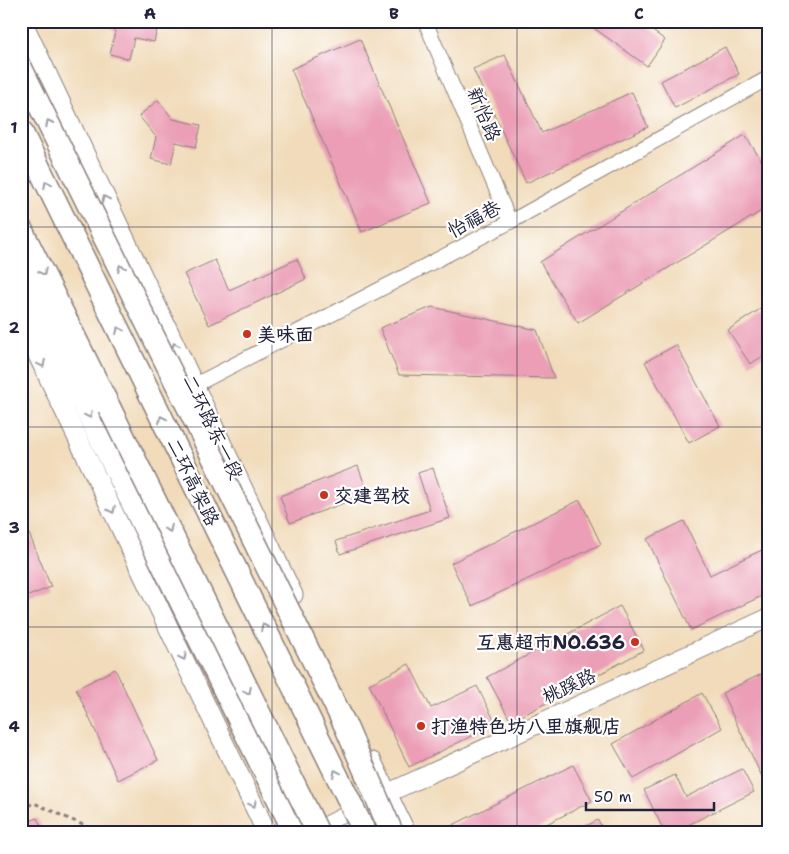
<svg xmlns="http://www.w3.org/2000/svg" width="789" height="854" font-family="'Shantell Sans','LXGW WenKai TC',sans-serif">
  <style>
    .building { fill: #eb9eb6 }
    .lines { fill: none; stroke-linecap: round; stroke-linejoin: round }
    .minor-casing { stroke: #8a7e7a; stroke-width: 16 }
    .tertiary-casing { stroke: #8a7e7a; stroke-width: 20 }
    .secondary-casing { stroke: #8a7e7a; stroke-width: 21 }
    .trunk-casing { stroke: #8a7e7a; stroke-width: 25 }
    .path { stroke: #8a7e7a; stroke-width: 3; stroke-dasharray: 4 4; stroke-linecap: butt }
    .minor { stroke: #fff; stroke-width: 14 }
    .tertiary { stroke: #fff; stroke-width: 18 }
    .secondary { stroke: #fff; stroke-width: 19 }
    .trunk { stroke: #fff; stroke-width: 22 }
    .trunk-bridge-casing { stroke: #8a7e7a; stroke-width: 25; stroke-linecap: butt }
    .trunk-bridge { stroke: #fff; stroke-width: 22 }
    .oneway { stroke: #9c9ca7 }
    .grid { fill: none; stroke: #22223b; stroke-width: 1; stroke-opacity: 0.55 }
    .poi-dot { fill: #c8321e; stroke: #fff; stroke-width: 2 }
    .labels { text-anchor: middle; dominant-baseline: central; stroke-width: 4.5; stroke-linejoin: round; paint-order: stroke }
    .street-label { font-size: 19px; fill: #22223b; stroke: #fff }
    .poi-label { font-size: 19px; font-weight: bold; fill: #22223b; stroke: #fff; text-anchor: start }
    .neatline { fill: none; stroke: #22223b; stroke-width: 2 }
    .grid-label { font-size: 16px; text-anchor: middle; font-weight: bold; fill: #22223b }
  </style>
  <rect width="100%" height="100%" fill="#fff"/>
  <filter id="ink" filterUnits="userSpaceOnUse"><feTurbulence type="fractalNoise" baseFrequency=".02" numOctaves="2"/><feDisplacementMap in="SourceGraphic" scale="10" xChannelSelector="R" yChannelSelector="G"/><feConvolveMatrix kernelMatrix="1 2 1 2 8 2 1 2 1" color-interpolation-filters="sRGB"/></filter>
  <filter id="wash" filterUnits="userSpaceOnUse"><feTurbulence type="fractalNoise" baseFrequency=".0096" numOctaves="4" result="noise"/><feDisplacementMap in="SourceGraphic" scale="20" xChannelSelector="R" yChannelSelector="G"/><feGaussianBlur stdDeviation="1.12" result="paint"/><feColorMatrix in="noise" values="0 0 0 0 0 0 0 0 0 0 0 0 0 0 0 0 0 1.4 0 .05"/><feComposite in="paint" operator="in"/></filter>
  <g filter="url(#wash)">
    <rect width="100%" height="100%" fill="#f1dbba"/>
    <g id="blocks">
      <path class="building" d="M105,21H159L154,42L134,38L129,59L110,54L115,32Z
        M584,21H639L665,40L647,66Z
        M360,39L431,203L362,232L291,69Z
        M725,47L739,74L675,108L661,81Z
        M505,55L542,133L632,92L648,127L526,183L473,69Z
        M158,100L173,119L201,125L196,147L176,142L171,164L151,159L156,137L139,116Z
        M745,135L768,171V207L578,323L540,262Z
        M297,259L306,279L209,325L184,274L215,260L229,290Z
        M768,304V353L750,364L728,330Z
        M432,307L537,330L554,378L399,375L380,328Z
        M676,345L720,426L689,443L645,362Z
        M358,466L368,494L290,523L280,496Z
        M433,468L450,518L340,554L336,541L430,510L418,473Z
        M580,500L601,544L472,606L451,563Z
        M21,514L51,587L21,599Z
        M684,521L710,575L768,547V593L691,630L647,539Z
        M620,606L644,650L511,722L487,677Z
        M409,664L431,708L477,686L496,724L409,767L369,684Z
        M115,669L158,760L118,780L76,689Z
        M768,671V784L766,785L722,693Z
        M702,693L722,728L633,779L613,744Z
        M573,765L592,801L529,833H447L445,829Z
        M742,769L754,792L672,833H665L644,790L675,775L686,797Z
        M37,818L45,833H21V825Z
        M598,820L605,833H572Z"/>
    </g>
  </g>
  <g filter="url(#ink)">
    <use href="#blocks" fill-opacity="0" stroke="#8a7e7a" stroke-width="1"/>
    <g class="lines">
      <g class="minor-casing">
        <path id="minor" d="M425,21L510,222
          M193,386L510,222L768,78
          M310,832L382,795"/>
      </g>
      <g class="tertiary-casing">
        <path id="tertiary" d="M388,793L768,618"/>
      </g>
      <g class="secondary-casing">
        <path id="secondary" d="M22,21L293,595
          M21,320L267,833
          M372,762L406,833"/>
      </g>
      <g class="trunk-casing">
        <path id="trunk" d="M21,131L148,390
          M21,229L109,407
          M21,277L295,833"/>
      </g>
      <path class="path" d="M21,809L34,803L101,833
        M176,833L187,827L191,833"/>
      <use href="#minor" class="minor"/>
      <use href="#tertiary" class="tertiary"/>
      <use href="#secondary" class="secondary"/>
      <use href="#trunk" class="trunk"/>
      <g class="trunk-bridge-casing">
        <path id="trunk-bridge" d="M21,68L346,727L392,833
          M148,390L365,833
          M109,407L318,833"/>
      </g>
      <use href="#trunk-bridge" class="trunk-bridge"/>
    </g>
    <defs><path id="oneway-chevron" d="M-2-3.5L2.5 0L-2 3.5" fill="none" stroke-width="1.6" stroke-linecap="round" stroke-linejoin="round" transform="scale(1.25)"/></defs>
    <g class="oneway">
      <use href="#oneway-chevron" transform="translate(49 123) rotate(-117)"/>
      <use href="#oneway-chevron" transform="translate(47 184) rotate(-116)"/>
      <use href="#oneway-chevron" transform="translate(105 199) rotate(-115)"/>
      <use href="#oneway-chevron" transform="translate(121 268) rotate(-116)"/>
      <use href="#oneway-chevron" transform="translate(43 272) rotate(64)"/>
      <use href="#oneway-chevron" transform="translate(119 330) rotate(-116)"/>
      <use href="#oneway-chevron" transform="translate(175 346) rotate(-115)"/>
      <use href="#oneway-chevron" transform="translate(42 364) rotate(64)"/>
      <use href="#oneway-chevron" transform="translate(89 415) rotate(64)"/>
      <use href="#oneway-chevron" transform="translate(162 419) rotate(-116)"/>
      <use href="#oneway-chevron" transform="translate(112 510) rotate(64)"/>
      <use href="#oneway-chevron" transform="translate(169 529) rotate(64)"/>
      <use href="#oneway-chevron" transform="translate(264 627) rotate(-116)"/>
      <use href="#oneway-chevron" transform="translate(183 657) rotate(64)"/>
      <use href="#oneway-chevron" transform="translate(248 691) rotate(64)"/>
      <use href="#oneway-chevron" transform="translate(336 773) rotate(-116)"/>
      <use href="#oneway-chevron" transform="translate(253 804) rotate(64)"/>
    </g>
  </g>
  <path class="grid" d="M272,21V833M517,21V833M21,227H768M21,427H768M21,627H768"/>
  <g class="poi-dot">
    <circle cx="247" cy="334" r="5"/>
    <circle cx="324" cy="495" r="5"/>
    <circle cx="635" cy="642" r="5"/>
    <circle cx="421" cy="726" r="5"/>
  </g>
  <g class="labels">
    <g class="street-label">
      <text transform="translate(484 114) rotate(67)">新怡路</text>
      <text transform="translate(474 219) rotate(-28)">怡福巷</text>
      <text transform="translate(213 427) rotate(64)">二环路东一段</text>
      <text transform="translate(193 482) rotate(64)">二环高架路</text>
      <text transform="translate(569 686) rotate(-25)">桃蹊路</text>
    </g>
    <g class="poi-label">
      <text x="257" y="334">美味面</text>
      <text x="334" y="495">交建驾校</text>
      <text x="625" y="642" text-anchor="end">互惠超市NO.636</text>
      <text x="431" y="726">打渔特色坊八里旗舰店</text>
    </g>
  </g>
  <rect width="789" height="854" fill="none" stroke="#fff" stroke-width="55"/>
  <path d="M586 802v8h128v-8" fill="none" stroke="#22223b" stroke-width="2.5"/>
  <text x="594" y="802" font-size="15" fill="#22223b" stroke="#ffffff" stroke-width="4" paint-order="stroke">50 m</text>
  <rect x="28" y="28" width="734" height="798" class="neatline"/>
  <g class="grid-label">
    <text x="150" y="19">A</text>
    <text x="394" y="19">B</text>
    <text x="639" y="19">C</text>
    <text x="14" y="133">1</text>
    <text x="14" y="333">2</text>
    <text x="14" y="533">3</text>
    <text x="14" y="732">4</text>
  </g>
</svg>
